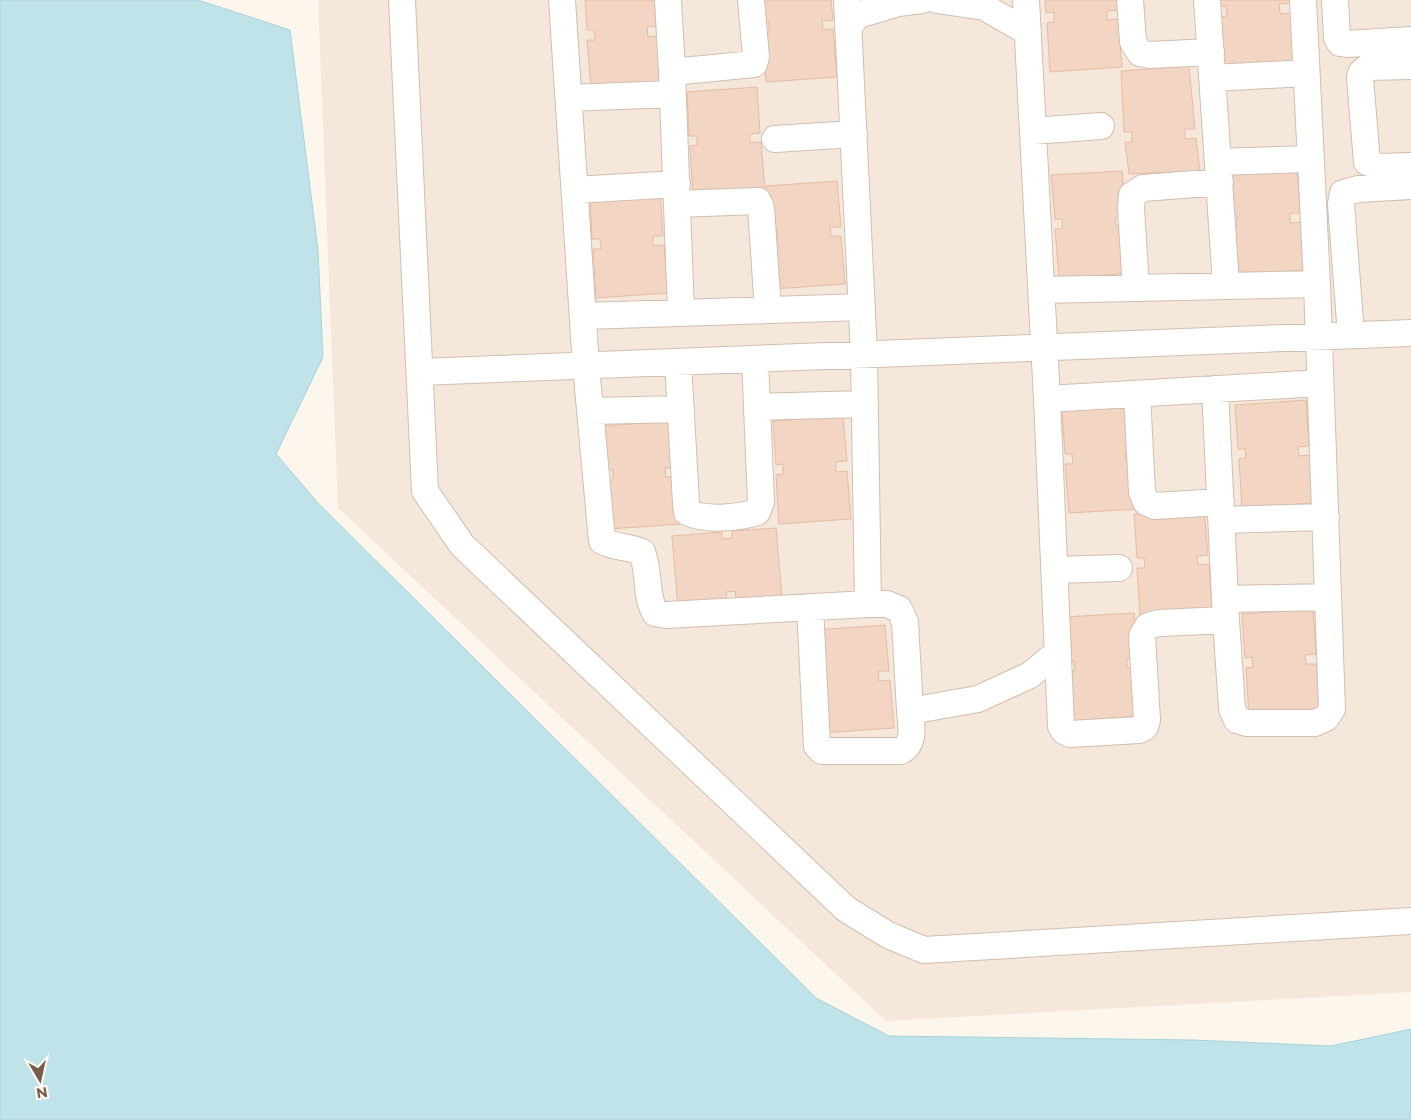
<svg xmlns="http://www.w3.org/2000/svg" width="1411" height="1120" font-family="Montserrat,sans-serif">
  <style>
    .residential { fill: #f5e8da }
    .water { fill: #bfe3e8; stroke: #a5d3da }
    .building { fill: #f3d5c3; stroke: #e6bba3 }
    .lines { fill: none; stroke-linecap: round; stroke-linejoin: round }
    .minor-casing { stroke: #d1beb0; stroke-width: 28 }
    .minor { stroke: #fff; stroke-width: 26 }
  </style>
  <rect width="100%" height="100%" fill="#fdf6ec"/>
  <path class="residential" d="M318,0H1411V992L886,1021L338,508Z"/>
  <path class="water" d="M0,0H198L290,30L318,250L323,357L276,454L318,503L816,998L889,1036L1193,1040L1331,1046L1411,1029V1120H0Z"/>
  <path class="building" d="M585,0H656L658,26L647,27L648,37L659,36L663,84L591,89L587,40H595L594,30H587Z
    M760,0H831L833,20L822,21L823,30L833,29L837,77L766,82L762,33L769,32V22L761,23Z
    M1045,0H1117V10L1107,11V20L1118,19L1122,67L1050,72L1047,23L1054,22V12L1046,13Z
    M1219,0H1290V3L1279,4L1280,14L1291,13L1295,61L1223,66L1219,17L1227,16L1226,6L1219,7Z
    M1189,66L1195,129H1185V139L1196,138L1200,171L1129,174L1125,142H1132V132H1124L1121,71Z
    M757,87L760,133L750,134V143L761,142L765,190L693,195L690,146L697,145V136H689L687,92Z
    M1297,167L1300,213H1290V223L1301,222L1305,270L1233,275L1230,226H1237V216H1230L1226,172Z
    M1122,171L1126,216L1115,217L1116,226L1126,225L1130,273L1059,279L1055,229H1062V219H1055L1051,175Z
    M837,181L841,227H830L831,236H841L845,284L774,289L770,239H777V229L770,230L766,186Z
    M660,190L663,236H653V246L664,245L668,293L596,298L593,249H601L600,239H592L590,195Z
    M1306,400L1309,446L1298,447L1299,456L1310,455L1313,503L1242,508L1239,459L1246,458L1245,449H1238L1235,405Z
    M1133,405L1136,451L1125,452L1126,461L1137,460L1140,509L1069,513L1065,464H1073L1072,454H1065L1062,410Z
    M843,416L847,461L836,462V472L847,471L851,519L779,524L776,475L783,474V464L776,465L773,421Z
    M673,421L676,467L665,468L666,477L677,476L681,524L609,529L606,480H613V470H605L602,426Z
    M1204,509L1208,555L1197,556L1198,565L1209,564L1212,612L1140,617L1137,568H1145L1144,558H1137L1134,514Z
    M776,528L782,598L736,602L735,591L726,592L727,603L678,607L672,536L722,532V539L732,538V531Z
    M1313,609L1316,654L1305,655L1306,664H1317L1320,712L1249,717L1246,668L1253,667L1252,657L1245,658L1242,614Z
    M1134,613L1138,658L1127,659V668L1138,667L1142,716L1071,721L1067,671H1075L1074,661L1066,662L1064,617Z
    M885,625L889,671H878L879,681L890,680L894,728L822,733L815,630Z"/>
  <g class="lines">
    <g class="minor-casing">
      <path id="minor" d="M402,0L425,491L462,545L846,909L888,935L924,950L1411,921
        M562,0L586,366L602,541C616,548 628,546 642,552C650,572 645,595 655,613L666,615L868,604
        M668,0L672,72L754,64L756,57L751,0
        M847,0L864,355L868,604H887L899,609L905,622L910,711L978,699L1030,675L1058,652
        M937,0L984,7L1028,32
        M1026,0L1047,399L1061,726L1064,731L1070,734L1139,730L1145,727L1147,720L1142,636L1148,626L1159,623L1226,620L1232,709L1237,720L1247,723H1315L1326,718L1332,709L1317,284L1303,0
        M1130,0L1133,42L1140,53L1150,55L1211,52
        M1207,0L1226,285
        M1335,0L1337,38L1340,43L1347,44L1411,40
        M848,28L858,15L898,3L922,0
        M1411,66L1368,67L1361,73L1360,78L1367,162L1379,167L1411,166
        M672,72L681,313
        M1213,78L1306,73
        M569,98L673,94
        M1033,131L1101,126
        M775,139L854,134
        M1218,162L1311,159
        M575,190L677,184
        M677,204L758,201L761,208L768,310
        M1136,288L1131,208L1132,195L1143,188L1220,182
        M1042,290L1317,284
        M584,316L862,307
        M1351,335L1341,204L1343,193L1358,189L1411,186
        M678,362L686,503L687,512C705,521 738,518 757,512L761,502L755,359
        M420,372L1411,333
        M1215,389L1226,620
        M1137,394L1142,492L1146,502L1155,506L1221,502
        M1047,399L1320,383
        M757,407L865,404
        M590,411L681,409
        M1222,520L1326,517
        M1054,570L1119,568
        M1226,599L1328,597
        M810,607L817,746L822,751H901C916,743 911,725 910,711"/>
    </g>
    <use href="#minor" class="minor"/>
  </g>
  <g transform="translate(40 1080) rotate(171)" stroke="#fffaf3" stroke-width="4" paint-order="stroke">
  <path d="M0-4L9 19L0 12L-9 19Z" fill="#7a5c4d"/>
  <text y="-8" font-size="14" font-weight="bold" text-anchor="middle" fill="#7a5c4d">N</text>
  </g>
</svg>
